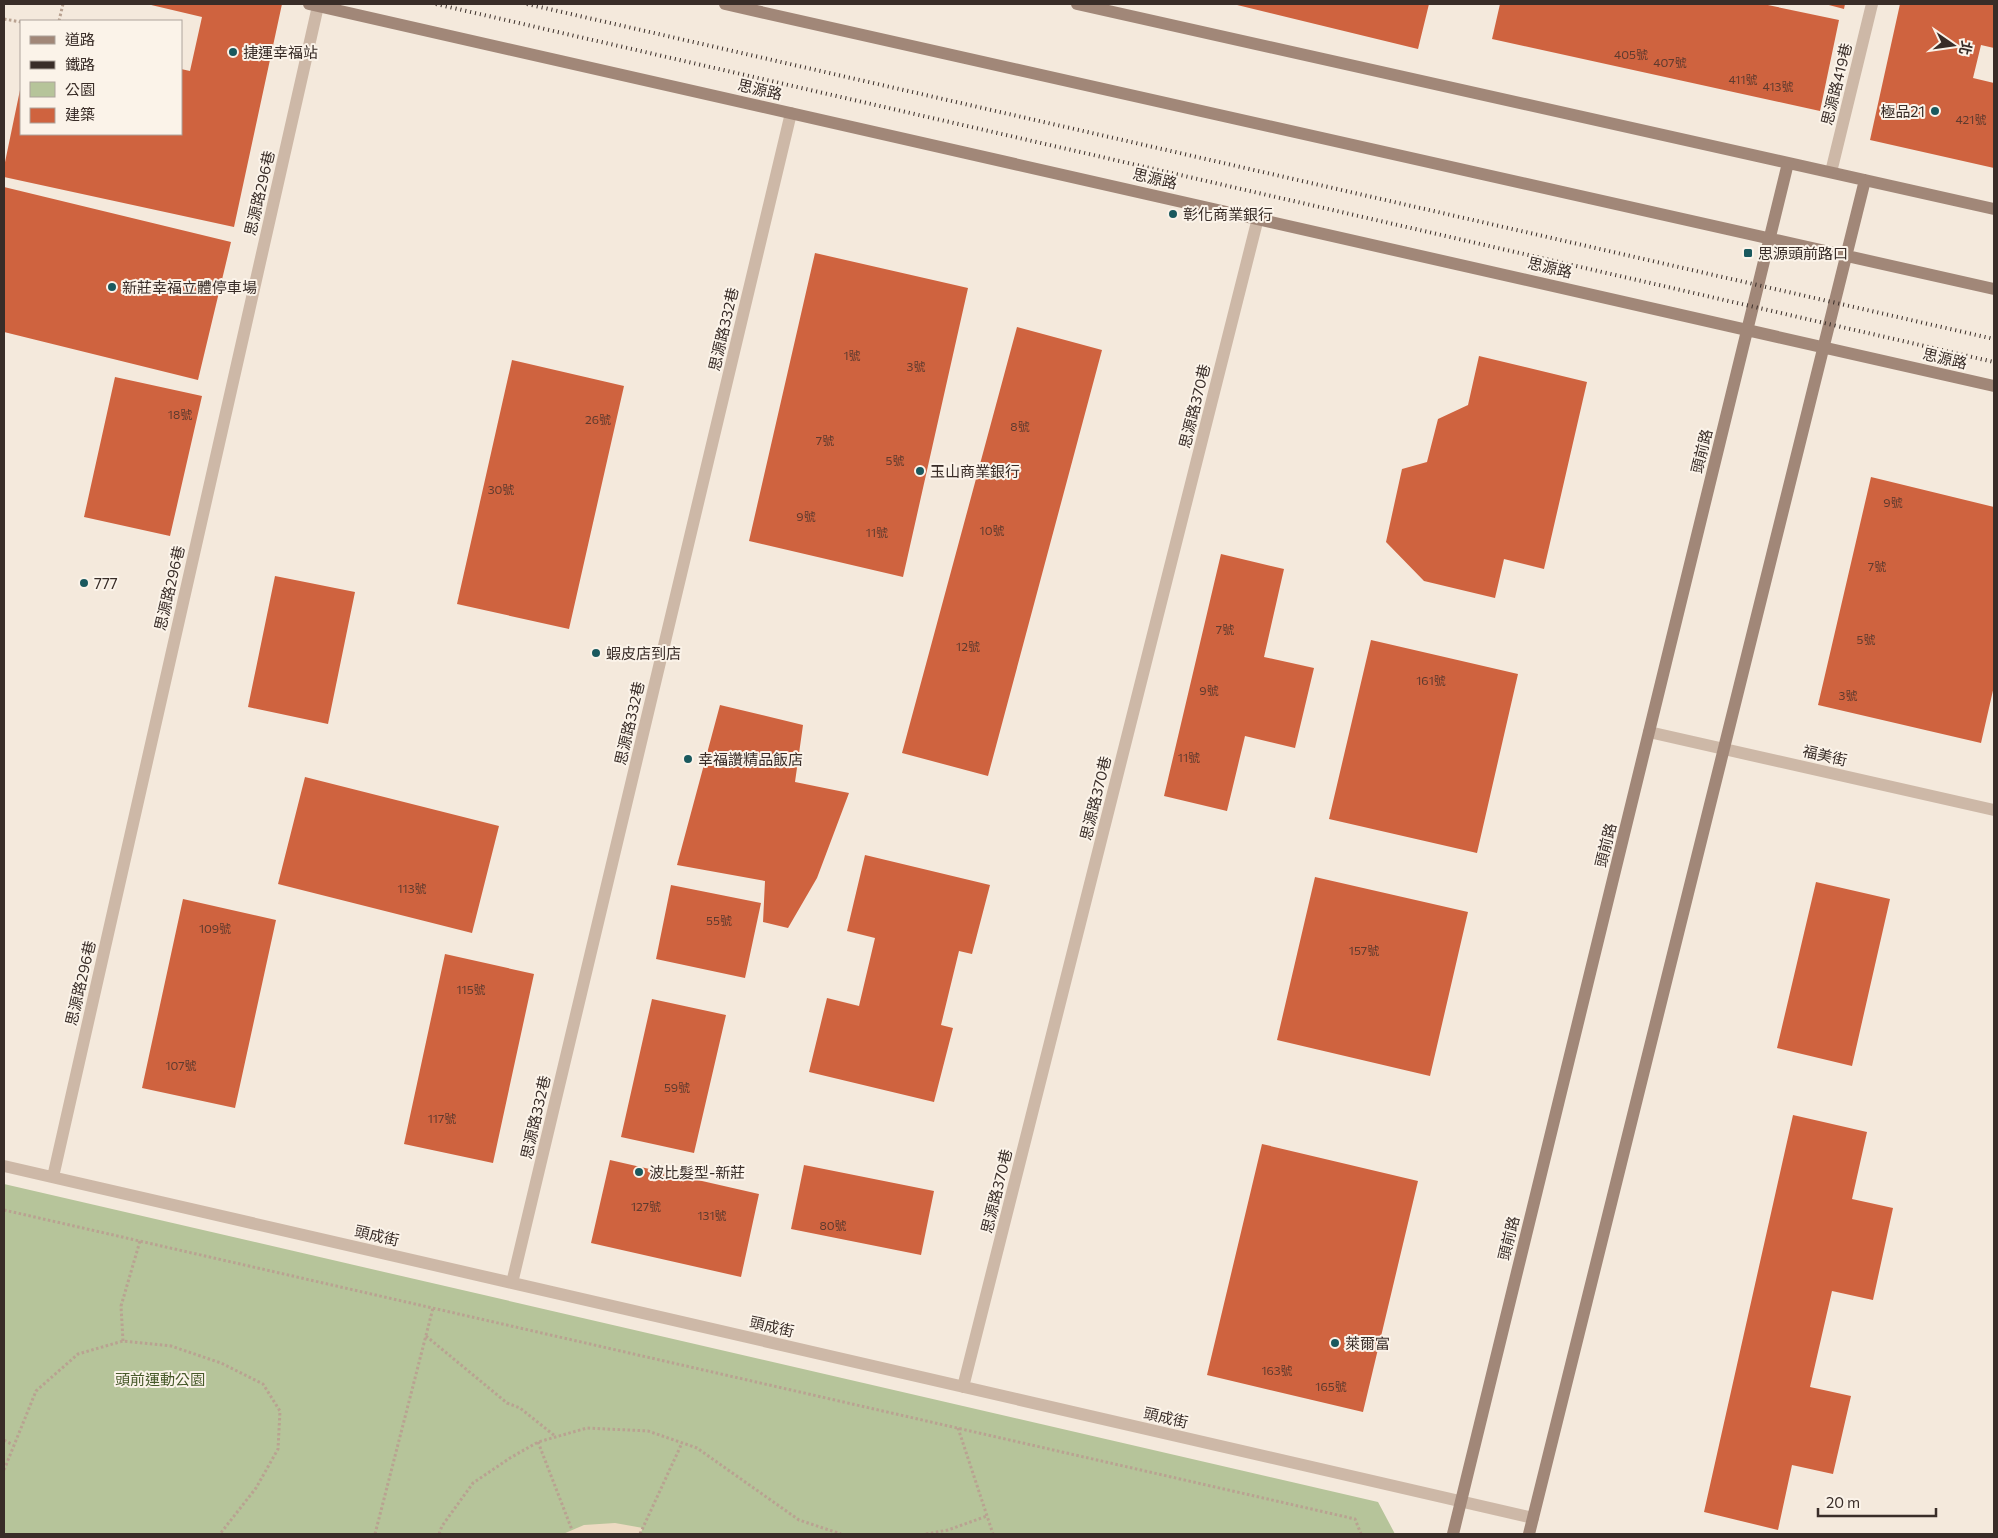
<svg xmlns="http://www.w3.org/2000/svg" width="1998" height="1538" font-family="Commissioner,'Noto Sans TC',sans-serif">
  <style>
    .green { fill: #b6c49a }
    .plaza { fill: #eddac2 }
    .building { fill: #cf633f }
    .lines { fill: none; stroke-linecap: round; stroke-linejoin: round }
    .path { stroke: #b9a291; stroke-width: 3; stroke-dasharray: 2.5 2.5; stroke-linecap: butt }
    .lane { stroke: #cdb8a7; stroke-width: 12 }
    .street { stroke: #cdb8a7; stroke-width: 12 }
    .secondary { stroke: #a18778; stroke-width: 12 }
    .rail { stroke: #392d28; stroke-width: 4; stroke-dasharray: 1 4; stroke-linecap: butt }
    .poi-dot { fill: #1a595e; stroke: #fbf3e9; stroke-width: 2 }
    .labels { text-anchor: middle; dominant-baseline: central; stroke-width: 4; stroke-linejoin: round; paint-order: stroke }
    .number-label { font-size: 12px; fill: #5e3a2e }
    .poi-label { font-size: 15px; fill: #392d28; stroke: #fbf3e9; text-anchor: start }
    .street-label { font-size: 15px; fill: #392d28; stroke: #fbf3e9 }
    .park-label { font-size: 15px; fill: #47592a; stroke: #fbf3e9 }
  </style>
  <rect width="100%" height="100%" fill="#f4e9dc"/>
  <path class="green" d="M4,1184L1378,1502L1395,1534H4Z"/>
  <path class="plaza" d="M615,1523L643,1528L640,1534H563L584,1525Z"/>
  <path class="building" d="M147,4H282L234,227L4,177V167L20,90L21,134H181V69L190,71L202,17Z
    M1233,4H1429L1418,49Z
    M1500,4H1763L1839,20L1820,111L1492,39Z
    M1825,4H1845L1844,9Z
    M1900,4H1994V48L1981,45L1973,78L1994,83V168L1870,140Z
    M4,187L231,242L198,380L4,332Z
    M815,253L968,288L903,577L749,541Z
    M1017,327L1102,350L988,776L902,753Z
    M1479,356L1587,382L1544,569L1504,559L1495,598L1424,581L1386,542L1402,469L1427,462L1438,419L1468,405Z
    M512,360L624,386L569,629L457,604Z
    M115,377L202,396L170,536L84,517Z
    M1871,477L1994,507V686L1981,743L1818,705Z
    M1221,554L1284,569L1264,657L1314,668L1295,748L1245,736L1227,811L1164,796Z
    M275,576L355,592L328,724L248,707Z
    M1371,640L1518,674L1477,853L1329,819Z
    M720,705L803,725L795,782L849,793L817,878L788,928L763,922L765,881L677,865Z
    M305,777L499,826L472,933L278,884Z
    M865,855L990,885L972,954L959,951L941,1025L953,1028L934,1102L809,1072L827,998L859,1006L875,938L847,931Z
    M1315,877L1468,912L1430,1076L1277,1040Z
    M1816,882L1890,899L1852,1066L1777,1048Z
    M671,885L761,903L745,978L656,959Z
    M183,899L276,920L235,1108L142,1088Z
    M445,954L534,974L493,1163L404,1144Z
    M652,999L726,1015L694,1153L621,1137Z
    M1793,1115L1867,1132L1852,1199L1893,1208L1873,1300L1832,1291L1810,1387L1851,1396L1833,1474L1792,1465L1778,1530L1704,1512Z
    M1262,1144L1418,1181L1363,1412L1207,1375Z
    M610,1160L759,1194L741,1277L591,1243Z
    M804,1165L934,1191L921,1255L791,1229Z"/>
  <g class="lines">
    <path class="path" d="M4,19L21,22
      M59,21L63,4
      M4,1210L1355,1519L1361,1534
      M426,1336L507,1403L520,1408L555,1436
      M123,1341L121,1306L140,1241
      M958,1428L993,1534
      M4,1440L13,1445
      M538,1442L572,1530
      M4,1470L36,1391L78,1354L123,1341L171,1346L221,1363L263,1384L280,1411L278,1449L256,1488L220,1534
      M375,1534L433,1308
      M439,1534L442,1526L473,1483L510,1458L538,1442L587,1428L648,1431L697,1448L799,1520L841,1534
      M640,1534L682,1443
      M926,1534L948,1530L987,1516"/>
    <path class="lane" d="M1831,172L1872,4"/>
    <path class="street" d="M1649,732L1994,810
      M4,1166L1533,1518
      M53,1177L318,6
      M512,1283L791,113
      M963,1387L1258,218"/>
    <path class="secondary" d="M309,4L1994,386
      M725,4L1994,289
      M1077,4L1994,209
      M1453,1534L1788,163
      M1529,1534L1865,180"/>
    <path class="rail" d="M436,4L1994,362
      M527,4L1994,339"/>
  </g>
  <g class="poi-dot">
    <circle cx="233" cy="52" r="5"/>
    <circle cx="1935" cy="111" r="5"/>
    <circle cx="1173" cy="214" r="5"/>
    <rect x="1743" y="248" width="10" height="10" rx="2.5"/>
    <circle cx="112" cy="287" r="5"/>
    <circle cx="920" cy="471" r="5"/>
    <circle cx="84" cy="583" r="5"/>
    <circle cx="596" cy="653" r="5"/>
    <circle cx="688" cy="759" r="5"/>
    <circle cx="639" cy="1172" r="5"/>
    <circle cx="1335" cy="1343" r="5"/>
  </g>
  <g class="labels">
    <g class="number-label">
      <text x="1631" y="54">405號</text>
      <text x="1670" y="62">407號</text>
      <text x="1743" y="79">411號</text>
      <text x="1778" y="86">413號</text>
      <text x="1971" y="119">421號</text>
      <text x="852" y="355">1號</text>
      <text x="916" y="366">3號</text>
      <text x="180" y="414">18號</text>
      <text x="598" y="419">26號</text>
      <text x="1020" y="426">8號</text>
      <text x="825" y="440">7號</text>
      <text x="895" y="460">5號</text>
      <text x="501" y="489">30號</text>
      <text x="1893" y="502">9號</text>
      <text x="806" y="516">9號</text>
      <text x="992" y="530">10號</text>
      <text x="877" y="532">11號</text>
      <text x="1877" y="566">7號</text>
      <text x="1225" y="629">7號</text>
      <text x="1866" y="639">5號</text>
      <text x="968" y="646">12號</text>
      <text x="1431" y="680">161號</text>
      <text x="1209" y="690">9號</text>
      <text x="1848" y="695">3號</text>
      <text x="1189" y="757">11號</text>
      <text x="412" y="888">113號</text>
      <text x="719" y="920">55號</text>
      <text x="215" y="928">109號</text>
      <text x="1364" y="950">157號</text>
      <text x="471" y="989">115號</text>
      <text x="181" y="1065">107號</text>
      <text x="677" y="1087">59號</text>
      <text x="442" y="1118">117號</text>
      <text x="646" y="1206">127號</text>
      <text x="712" y="1215">131號</text>
      <text x="833" y="1225">80號</text>
      <text x="1277" y="1370">163號</text>
      <text x="1331" y="1386">165號</text>
    </g>
    <g class="poi-label">
      <text x="243" y="52">捷運幸福站</text>
      <text x="1925" y="111" text-anchor="end">極品21</text>
      <text x="1183" y="214">彰化商業銀行</text>
      <text x="1758" y="253">思源頭前路口</text>
      <text x="122" y="287">新莊幸福立體停車場</text>
      <text x="930" y="471">玉山商業銀行</text>
      <text x="94" y="583">777</text>
      <text x="606" y="653">蝦皮店到店</text>
      <text x="698" y="759">幸福讚精品飯店</text>
      <text x="649" y="1172">波比髮型-新莊</text>
      <text x="1345" y="1343">萊爾富</text>
    </g>
    <g class="street-label">
      <text transform="translate(1836 84) rotate(-76)">思源路419巷</text>
      <text transform="translate(760 89) rotate(13)">思源路</text>
      <text transform="translate(1155 178) rotate(13)">思源路</text>
      <text transform="translate(259 193) rotate(-77)">思源路296巷</text>
      <text transform="translate(1550 267) rotate(13)">思源路</text>
      <text transform="translate(723 329) rotate(-77)">思源路332巷</text>
      <text transform="translate(1945 358) rotate(13)">思源路</text>
      <text transform="translate(1194 406) rotate(-76)">思源路370巷</text>
      <text transform="translate(1701 451) rotate(-76)">頭前路</text>
      <text transform="translate(169 588) rotate(-77)">思源路296巷</text>
      <text transform="translate(629 723) rotate(-77)">思源路332巷</text>
      <text transform="translate(1825 755) rotate(13)">福美街</text>
      <text transform="translate(1095 798) rotate(-76)">思源路370巷</text>
      <text transform="translate(1605 845) rotate(-76)">頭前路</text>
      <text transform="translate(80 983) rotate(-77)">思源路296巷</text>
      <text transform="translate(535 1117) rotate(-77)">思源路332巷</text>
      <text transform="translate(996 1191) rotate(-76)">思源路370巷</text>
      <text transform="translate(377 1235) rotate(13)">頭成街</text>
      <text transform="translate(1508 1238) rotate(-76)">頭前路</text>
      <text transform="translate(772 1326) rotate(13)">頭成街</text>
      <text transform="translate(1166 1417) rotate(13)">頭成街</text>
    </g>
    <g class="park-label">
      <text x="160" y="1379">頭前運動公園</text>
    </g>
  </g>
  <rect width="1998" height="1538" fill="none" stroke="#392d28" stroke-width="10"/>
  <rect x="20" y="20" width="162" height="115" fill="#fbf3e9" stroke="#ada49c"/>
  <rect x="30" y="36" width="25" height="8" fill="#a18778" stroke="#ada49c"/>
  <text x="65" y="45" font-size="15" fill="#392d28">道路</text>
  <rect x="30" y="61" width="25" height="8" fill="#392d28" stroke="#ada49c"/>
  <text x="65" y="70" font-size="15" fill="#392d28">鐵路</text>
  <rect x="30" y="82" width="25" height="15" fill="#b6c49a" stroke="#ada49c"/>
  <text x="65" y="95" font-size="15" fill="#392d28">公園</text>
  <rect x="30" y="108" width="25" height="15" fill="#cf633f" stroke="#ada49c"/>
  <text x="65" y="120" font-size="15" fill="#392d28">建築</text>
  <g transform="translate(1953 45) rotate(103)" stroke="#fbf3e9" stroke-width="4" paint-order="stroke">
  <path d="M0-4L9 19L0 12L-9 19Z" fill="#392d28"/>
  <text y="-8" font-size="14" font-weight="bold" text-anchor="middle" fill="#392d28">北</text>
  </g>
  <path d="M1818 1508v8h118v-8" fill="none" stroke="#392d28" stroke-width="2.5"/>
  <text x="1826" y="1508" font-size="15" fill="#392d28" stroke="#fbf3e9" stroke-width="4" paint-order="stroke">20 m</text>
</svg>
